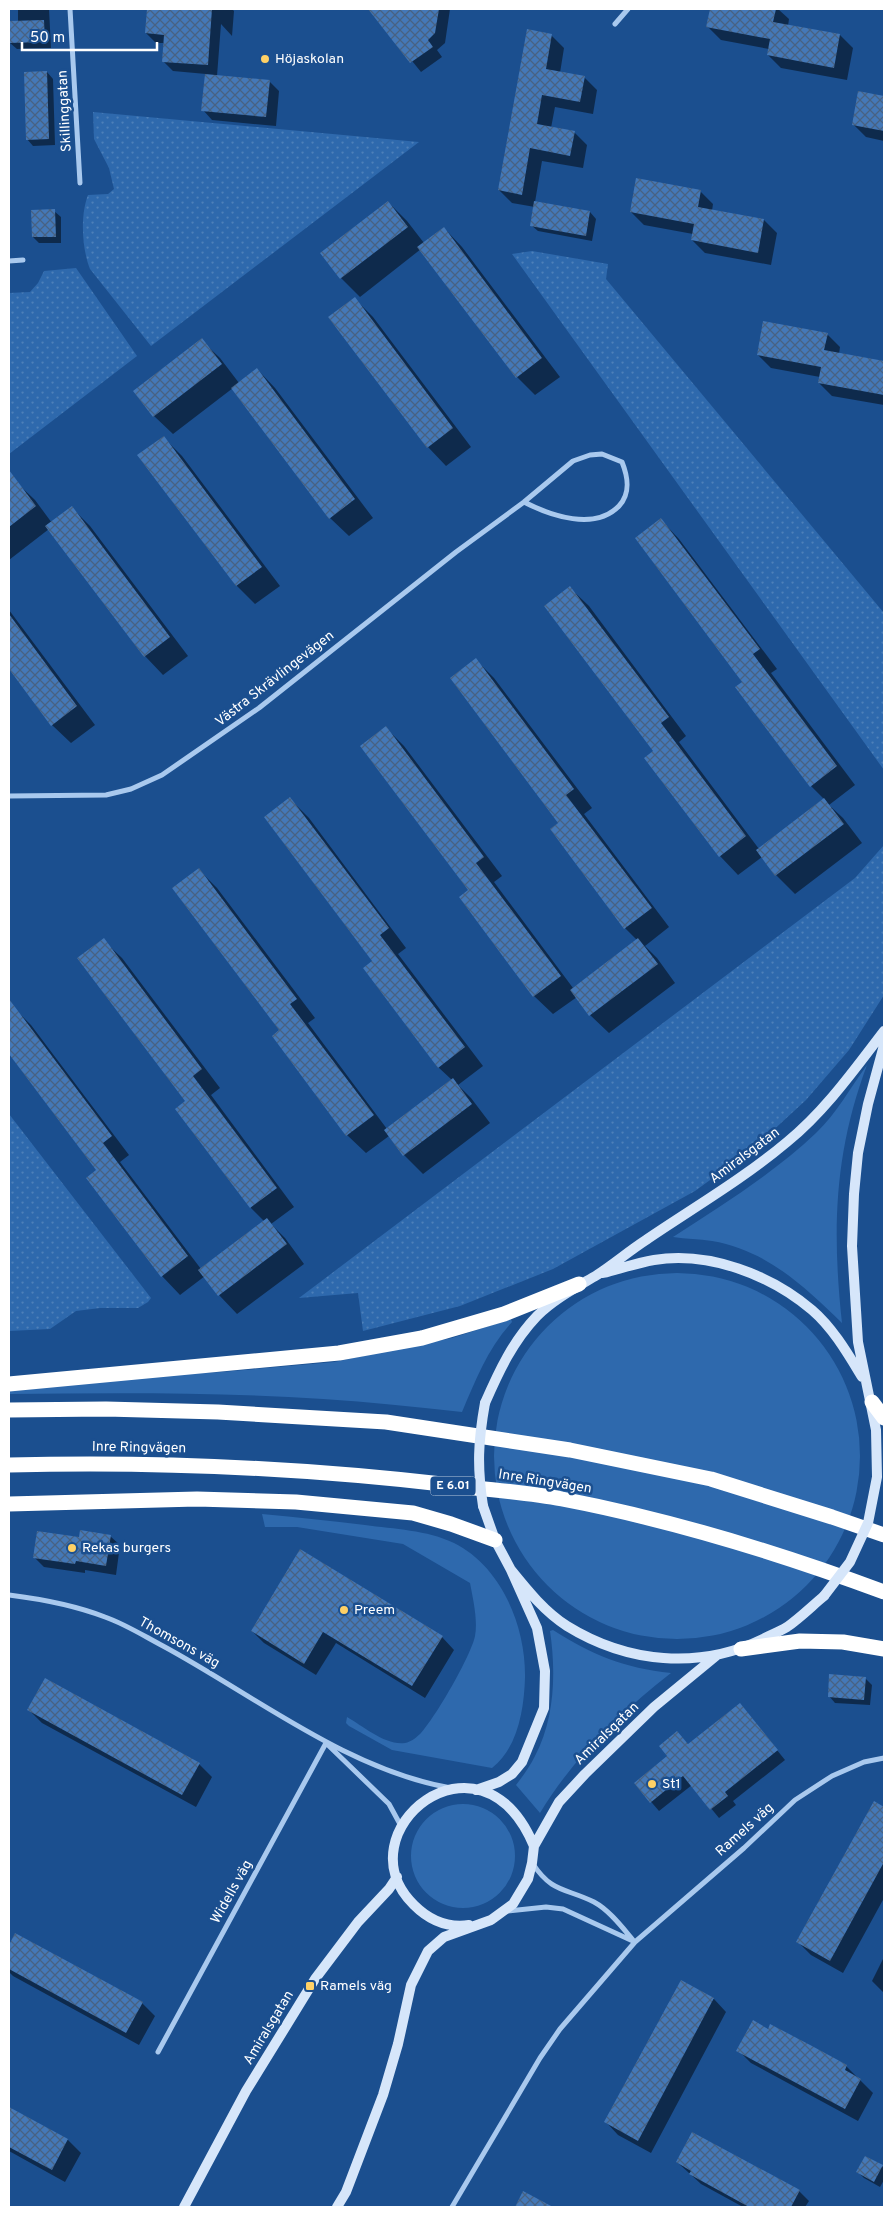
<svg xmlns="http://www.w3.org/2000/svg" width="893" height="2216" font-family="Overpass,sans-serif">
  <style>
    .grass { fill: #2e69ad }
    .park { fill: url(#park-dots) }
    .shadow { fill: #0007 }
    .building { fill: url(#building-cross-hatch) }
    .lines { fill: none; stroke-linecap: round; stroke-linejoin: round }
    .minor { stroke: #a9c9ee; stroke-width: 5 }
    .secondary { stroke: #d6e6fa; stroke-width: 10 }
    .motorway { stroke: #fff; stroke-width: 15 }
    .secondary-bridge { stroke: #d6e6fa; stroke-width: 10 }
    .poi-dot { fill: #ffd166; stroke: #1b4f8f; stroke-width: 2 }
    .labels { text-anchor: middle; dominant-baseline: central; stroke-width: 5; stroke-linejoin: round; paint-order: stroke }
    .shield { fill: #1b4f8f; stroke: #bbcadd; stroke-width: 1 }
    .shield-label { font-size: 12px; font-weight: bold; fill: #fff }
    .poi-label { font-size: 14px; fill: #fff; stroke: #1b4f8f; text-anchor: start }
    .street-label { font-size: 14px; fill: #fff; stroke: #1b4f8f }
  </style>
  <defs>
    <pattern id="park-dots" width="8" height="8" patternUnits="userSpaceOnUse" patternTransform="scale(1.25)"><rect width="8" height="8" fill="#2e69ad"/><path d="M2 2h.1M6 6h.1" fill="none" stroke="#4d80b9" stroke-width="1.8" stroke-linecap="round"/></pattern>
    <pattern id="building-cross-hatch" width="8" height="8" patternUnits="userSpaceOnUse" patternTransform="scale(1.25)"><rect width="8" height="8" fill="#4478b7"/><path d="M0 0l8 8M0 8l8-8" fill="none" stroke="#486282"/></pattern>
  </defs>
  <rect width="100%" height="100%" fill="#1b4f8f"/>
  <path class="grass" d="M867,1065C834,1153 832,1231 842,1323C804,1286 766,1250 712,1241C699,1239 686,1239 673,1237C722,1205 774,1173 816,1133C837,1113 850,1088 867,1065Z
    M494 1456a183 183 0 1 1 366 0a183 183 0 1 1-366 0Z
    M511,1319L512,1322C488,1348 476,1379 462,1412C416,1407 369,1402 323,1399C218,1392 113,1393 9,1394V1386L95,1378L221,1372L334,1362L452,1338Z
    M262,1514C297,1517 331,1521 365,1525C394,1529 427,1530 454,1543C502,1567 526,1627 525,1678C524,1709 518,1748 492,1768L392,1750L349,1726L346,1723L347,1717C363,1726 386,1746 405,1743C411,1742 417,1737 421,1733C435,1718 471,1656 475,1636C478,1620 473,1599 470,1583L403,1544L297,1527H265Z
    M553,1630C592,1655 624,1668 671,1673C621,1712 573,1758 540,1813L516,1785C523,1776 530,1766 535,1756C555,1718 556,1672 550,1631Z
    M411 1856a52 52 0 1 1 104 0a52 52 0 1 1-104 0Z"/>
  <path class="park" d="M93,112L419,142L151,346L90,269C82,249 80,216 88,195L108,194L114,189L109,168L94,139Z
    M532,251L608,264L606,279L884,613V770L512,254Z
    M76,268L137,356L9,454V293L30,292L38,283L44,271Z
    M884,845V995L849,1050L806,1100L754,1148L695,1191L553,1269L460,1306L363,1331L358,1293L299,1298L855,878Z
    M9,1114L151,1298L148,1302L138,1308H100L76,1311L50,1329L9,1331Z"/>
  <path class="shadow" d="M18,9H49L51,48L17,49L10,43L18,22Z
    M148,9H232L234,11L232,36L221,24L217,76L269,81L279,91L276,126L212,120L203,110L206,74L173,71L163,61L165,43H156L146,33Z
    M370,9H450L445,43L437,50L442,57L421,72Z
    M711,9H778L789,19L788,26L840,35L853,48L847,80L781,68L768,55L769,49L721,40L708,27Z
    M551,35L564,48L560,73L584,77L597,90L593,114L555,107L551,128L574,132L587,145L583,168L542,161L535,202L590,212L596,219L592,241L538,231L531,225L535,207L512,203L499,190Z
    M47,72L53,79L55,145L33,146L27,139Z
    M859,92L884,97V141L866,137L853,124Z
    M700,191L713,204L712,211L764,220L777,233L771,265L705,253L692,240L693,234L644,225L631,212Z
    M388,202L407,221L424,243L444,228L462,247L560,377L535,395L517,377L421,249L360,297L341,278L322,254Z
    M54,211L61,217V243H39L33,237Z
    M355,299L373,317L471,447L446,466L428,447Z
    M827,334L840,347L839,354L884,362V405L832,396L819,383L820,377L771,368L758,355Z
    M201,340L220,358L239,383L257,369L275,388L373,518L349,536L330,518L233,388L173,434L154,416Z
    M163,437L182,456L280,586L255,604L237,586Z
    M16,482L35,500L52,523L72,508L90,526L188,656L163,675L145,656L49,529L9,560V487Z
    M661,520L679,539L777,669L771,673L855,785L829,805L843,818L862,843L795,894L776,875L762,857L738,875L720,856L654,751L570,588L589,606L686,736L679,742L759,849L825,800L811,786L744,682Z
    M9,610L95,725L71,743L52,725L9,667Z
    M476,660L494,678L592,808L584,814L669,927L645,946L657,958L675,983L609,1033L590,1015L577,997L553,1014L534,996L470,891L386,728L404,746L502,876L494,882L573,988L637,940L625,928L560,823Z
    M290,799L309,818L406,948L398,954L483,1066L458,1085L471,1098L490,1123L423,1174L404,1155L389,1136L366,1153L347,1135L281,1031L199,870L217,888L315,1018L308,1023L387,1129L452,1080L438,1067L374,962Z
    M103,940L122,958L220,1088L211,1095L294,1207L271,1224L285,1238L304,1264L237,1314L219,1295L205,1276L180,1295L162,1276L98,1171L9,1052V1010L13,1007L31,1025L129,1155L120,1162L201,1269L265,1222L250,1207L187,1102Z
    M110,1536L120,1545L116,1575L85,1570V1573L44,1567L34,1557L80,1539Z
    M301,1551L442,1637L454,1650L425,1698L336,1643L316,1675L264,1643L252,1631Z
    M865,1678L872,1685L870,1705L835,1703L829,1696Z
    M740,1704L785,1760L733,1801L736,1805L719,1818L692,1785L659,1811L635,1783L669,1757L677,1733L689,1745Z
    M29,1710L199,1764L212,1777L196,1807L42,1723Z
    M875,1803L884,1808V1898L843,1973L811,1955L798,1942Z
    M16,1935L142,2003L155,2016L139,2045L13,1976L9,1972V1947Z
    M884,1957V1993L872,1981Z
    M681,1982L714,1999L726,2012L651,2153L618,2135L606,2122Z
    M769,2030L846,2066L873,2093L858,2121L751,2063L738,2050Z
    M9,2108L68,2140L81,2153L65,2182L9,2151Z
    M677,2162L799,2191L809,2201L805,2207H743L701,2184Z
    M882,2166L884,2169V2180L880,2187L864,2178L858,2172Z"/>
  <path class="building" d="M147,9H212L208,65L162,62L164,35L145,33Z
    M368,9H439L435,33L428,40L433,47L410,63Z
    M710,9H776L773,22L840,34L834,68L767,55L770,39L706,27Z
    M44,20L45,42L9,43V21Z
    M527,29L552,34L546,69L585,76L580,102L542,95L537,124L575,131L570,156L530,148L522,195L498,190Z
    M47,71L49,139L26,140L24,72Z
    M205,74L270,80L266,117L201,111Z
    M858,91L884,96V131L852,125Z
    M636,178L701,190L698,207L764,219L758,253L691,240L694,224L630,212Z
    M388,201L408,227L340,279L320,253Z
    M534,201L590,211L586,236L530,226Z
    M55,209L56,237H32L31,210Z
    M444,227L542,358L516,378L417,247Z
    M355,297L453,428L427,448L328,317Z
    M763,321L828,333L824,350L884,361V395L818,383L821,367L757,355Z
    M202,338L222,364L153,417L133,391Z
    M257,368L355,499L329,519L231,388Z
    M164,436L262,567L236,586L137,455Z
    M9,470L36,506L9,527Z
    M72,506L170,637L144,657L45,526Z
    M661,518L760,649L753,654L837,766L810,787L735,687L742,682L635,538Z
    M570,586L669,717L661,723L746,836L719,857L644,758L653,751L544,606Z
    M9,614L77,706L51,726L9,669Z
    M476,658L574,789L566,795L652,908L624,929L550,829L558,823L450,678Z
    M386,726L484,857L476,863L561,976L533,997L459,897L468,890L360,746Z
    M290,797L389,928L380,935L465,1047L438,1068L363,968L372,961L264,817Z
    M824,798L844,824L775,876L756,850Z
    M199,868L297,999L290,1004L374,1115L346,1136L272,1036L279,1030L172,888Z
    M104,938L202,1069L193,1076L277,1188L250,1208L175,1109L185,1101L77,958Z
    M638,938L658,964L589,1016L570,990Z
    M9,999L112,1136L103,1143L188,1256L161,1277L86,1178L96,1170L9,1054Z
    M453,1078L472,1104L403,1156L384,1130Z
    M267,1218L287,1244L218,1296L198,1270Z
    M80,1530L111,1535L106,1566L76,1561L75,1564L33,1558L37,1531L79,1537Z
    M300,1549L443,1636L412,1686L323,1632L304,1664L251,1631Z
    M829,1674L866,1677L864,1700L828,1697Z
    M45,1678L200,1763L182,1795L27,1710Z
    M740,1703L778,1750L725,1792L728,1796L710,1810L683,1776L650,1803L634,1783L667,1756L659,1746L677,1731L688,1744Z
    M874,1801L884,1807V1862L830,1961L796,1942Z
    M15,1933L143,2002L126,2033L9,1969V1945Z
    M681,1980L714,1998L638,2141L604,2122Z
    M753,2020L768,2029L770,2024L812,2046L847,2065L845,2070L861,2079L845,2109L736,2051Z
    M9,2107L68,2139L52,2170L9,2147Z
    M692,2132L800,2190L791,2207H749L689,2174L691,2171L676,2162Z
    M865,2156L883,2165L874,2182L856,2172Z
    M523,2191L553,2207H515Z"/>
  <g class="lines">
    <path class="minor" d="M70,9L80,183
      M615,24L628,9
      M9,261L23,260
      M9,796L106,795L131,789L162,775L259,708L456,552L524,502L573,461L590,455L602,454L622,462C628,477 631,493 619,506C595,531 551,516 524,502
      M9,1595C41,1599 74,1605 105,1617C125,1624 144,1636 163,1646C254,1695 347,1770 451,1788
      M328,1745L389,1804L401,1826
      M533,1864C552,1893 566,1888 594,1902C609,1910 622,1927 633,1940
      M507,1911L546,1907L563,1909L635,1942
      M158,2052L326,1743
      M452,2207L540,2058L560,2029L635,1942L744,1848L795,1800L832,1776L864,1762L884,1758"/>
    <path class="secondary" d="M603,1273C619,1269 637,1263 654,1260C709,1251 771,1275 812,1310C833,1328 848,1354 862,1377
      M485,1403C499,1371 513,1341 537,1316C554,1299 577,1287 597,1275C614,1264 629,1251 646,1240C693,1208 743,1179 787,1142C825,1111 854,1070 884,1031
      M868,1523L877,1477L876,1430L858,1342L852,1246L854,1194L858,1153L868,1104L884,1045
      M511,1570C528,1591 545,1612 567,1626C627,1663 699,1670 763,1639C770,1635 779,1632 787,1627C800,1618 812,1606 824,1596
      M476,1790L499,1782L512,1774L522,1762L544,1708L545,1671L537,1628L511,1570L495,1540L483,1506
      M469,1925C448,1928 429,1920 414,1905C340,1833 480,1717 534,1846
      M184,2207L246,2091L315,1979L358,1922L389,1889L397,1877
      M337,2207L346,2192L383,2095L398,2044L411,1985L428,1951L444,1937L491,1920L513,1904L528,1879L532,1863L534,1846L559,1802L585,1774L654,1707L716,1656"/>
    <path class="motorway" d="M9,1384L339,1353L422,1338L504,1314L579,1284
      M872,1402L884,1418
      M9,1410L106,1409L218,1412L386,1422L570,1450L711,1479L832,1517L884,1535
      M9,1465C157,1461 304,1468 451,1485C488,1490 526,1492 562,1499C672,1520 779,1553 884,1592
      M9,1504L197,1499L296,1502L413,1513L451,1524L495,1540
      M741,1649L800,1641L843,1642L884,1649"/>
    <path class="secondary-bridge" d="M483,1506C477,1467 478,1442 485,1403
      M824,1596L850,1562L868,1523"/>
  </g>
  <g class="poi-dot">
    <circle cx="265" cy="59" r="5"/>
    <circle cx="72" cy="1548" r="5"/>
    <circle cx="344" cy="1610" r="5"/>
    <circle cx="652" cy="1784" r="5"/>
    <rect x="305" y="1981" width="10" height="10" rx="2.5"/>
  </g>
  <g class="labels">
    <rect class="shield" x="430.5" y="1476.5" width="45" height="19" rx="4"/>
    <g class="shield-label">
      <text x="453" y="1486">E 6.01</text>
    </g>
    <g class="poi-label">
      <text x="275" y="59">Höjaskolan</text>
      <text x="82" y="1548">Rekas burgers</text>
      <text x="354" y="1610">Preem</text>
      <text x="662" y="1784">St1</text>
      <text x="320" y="1986">Ramels väg</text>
    </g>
    <g class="street-label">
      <text transform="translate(65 111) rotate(-93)">Skillinggatan</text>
      <text transform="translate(275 679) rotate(-38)">Västra Skrävlingevägen</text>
      <text transform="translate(745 1156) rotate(-37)">Amiralsgatan</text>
      <text transform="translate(139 1448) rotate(1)">Inre Ringvägen</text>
      <text transform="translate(545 1482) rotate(9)">Inre Ringvägen</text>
      <text transform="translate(179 1643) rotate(29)">Thomsons väg</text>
      <text transform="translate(607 1734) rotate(-44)">Amiralsgatan</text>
      <text transform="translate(745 1830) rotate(-42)">Ramels väg</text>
      <text transform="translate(232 1892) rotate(-61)">Widells väg</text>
      <text transform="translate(269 2028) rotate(-59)">Amiralsgatan</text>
    </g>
  </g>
  <rect width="893" height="2216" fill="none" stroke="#ffffff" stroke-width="20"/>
  <path d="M22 42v8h135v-8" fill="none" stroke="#ffffff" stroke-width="2.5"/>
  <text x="30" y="42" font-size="15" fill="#ffffff" stroke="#1b4f8f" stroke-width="4" paint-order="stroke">50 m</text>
</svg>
